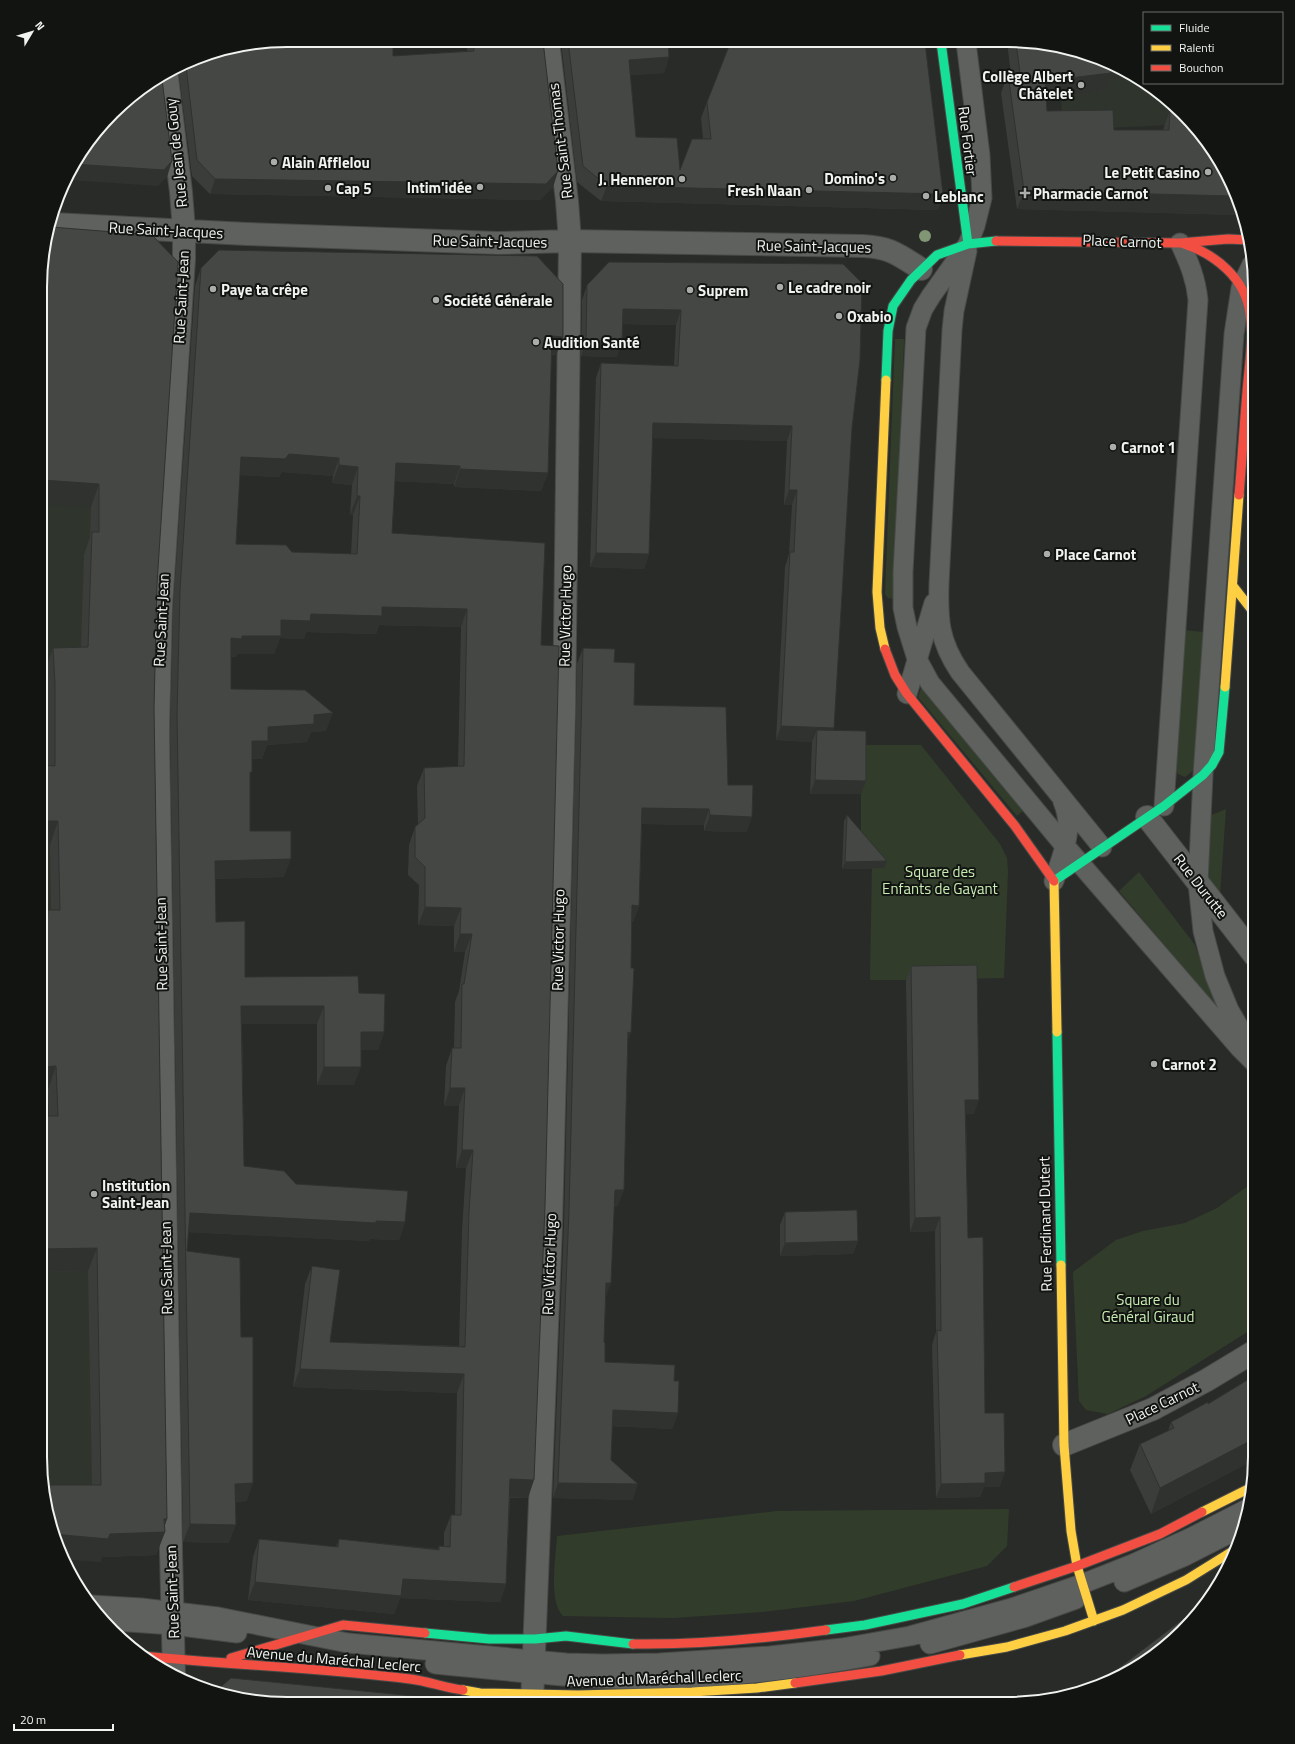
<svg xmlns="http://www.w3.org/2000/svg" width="1295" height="1744" font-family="'Titillium Web',sans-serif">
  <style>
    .built { fill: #2f352c }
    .green { fill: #313d2a }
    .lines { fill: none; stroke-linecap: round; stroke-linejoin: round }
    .lane-casing { stroke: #474946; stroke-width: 21 }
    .street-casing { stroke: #474946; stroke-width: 24 }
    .fast-casing { stroke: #474946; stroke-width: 11 }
    .slow-casing { stroke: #474946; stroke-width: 11 }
    .jam-casing { stroke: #474946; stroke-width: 11 }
    .lane { stroke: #5f615f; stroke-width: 19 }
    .street { stroke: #5f615f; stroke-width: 22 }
    .fast { stroke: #16e098; stroke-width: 9 }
    .slow { stroke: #ffcf43; stroke-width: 9 }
    .jam { stroke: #f24e42; stroke-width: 9 }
    .tree { fill: #809674 }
    .wall { fill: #3b3d3b; fill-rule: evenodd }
    .shaded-wall { fill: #303230 }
    .building { fill: #454745; stroke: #303230; fill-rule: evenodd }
    .poi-dot { fill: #abadaa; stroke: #121412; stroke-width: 1.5 }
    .labels { text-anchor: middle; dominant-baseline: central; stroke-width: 4; stroke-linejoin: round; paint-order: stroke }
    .poi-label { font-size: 15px; font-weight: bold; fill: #f1f3f0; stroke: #121412; text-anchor: start }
    .street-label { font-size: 15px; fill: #f1f3f0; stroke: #121412 }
    .park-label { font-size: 15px; fill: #c8edb2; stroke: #121412 }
    .rim { fill: none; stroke: #f1f3f0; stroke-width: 2 }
  </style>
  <rect width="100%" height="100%" fill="#292b28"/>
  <path class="built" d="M1007,42L1102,59L1144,81V83H1147L1193,124L1106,128H1063L1060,87L1013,92Z
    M42,402L149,404L143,931L156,1555L101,1557L100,1562L63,1559L48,1521L40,1457Z"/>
  <path class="green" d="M895,339H904L894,599L888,598L885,594Z
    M1184,630L1204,632L1194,770L1185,777L1178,774L1175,769Z
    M921,688L1023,811L1017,816L918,697Z
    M861,745H921L1000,844L1007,858L1008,872L1004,978L923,980H870L872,859L861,856Z
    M1226,809L1220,895L1206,877L1209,816Z
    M1139,872L1195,945L1212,993L1223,1014L1119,891Z
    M1255,1181V1327L1146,1396L1108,1414L1086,1410L1079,1401L1073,1272L1116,1240L1143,1231L1185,1223L1217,1208Z
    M1009,1509L1007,1546L987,1566L854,1601L762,1612L673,1618L563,1616C548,1601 556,1557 557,1536L777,1511Z"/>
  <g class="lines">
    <g class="lane-casing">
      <path id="lane" d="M966,42L980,155L982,198L975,226L968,244L931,296L923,309L916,328L903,572V608L907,627L917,659L930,683L1065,846L1239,1047L1255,1063
        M967,251L954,311L952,330L939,584C938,620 939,641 960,672L1102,847
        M907,694L934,603
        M1164,806L1198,300C1196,279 1189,262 1180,243
        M1054,881C1062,855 1075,829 1063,802
        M1251,1048L1229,1010L1215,976L1203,931L1198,883L1203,775L1234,334L1241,288L1252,264
        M1124,1582L1185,1556L1244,1526
        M91,1605L141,1608L218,1617L348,1643L566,1663L603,1664L659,1663L770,1656L842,1648L910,1636L1012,1608L1082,1584L1135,1563L1190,1538L1247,1509
        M101,1620L173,1625L237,1633
        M930,1644L1023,1618L1076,1599
        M435,1664C488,1669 540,1675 593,1678C685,1683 779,1673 870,1656"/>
    </g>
    <g class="street-casing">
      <path id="street" d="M167,77L181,192L184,230V259L161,608L158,732L171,1552L174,1675
        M53,224L247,234L498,243L570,241L863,246C890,247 899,255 921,269
        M1147,817L1255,956
        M1064,1445L1153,1409L1207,1380L1255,1351
        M532,1703L551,1225L564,715L570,241L567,201L548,41"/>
    </g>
    <g class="fast-casing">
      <path id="fast" d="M941,42L968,244
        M886,380L888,331L893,306L911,280L937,255L968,244L996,241
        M1054,881L1164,806L1203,775L1212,765L1219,752L1225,687
        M1057,1032L1061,1265
        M826,1630L865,1625L963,1604L1014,1587
        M425,1633L489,1639H535L566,1636L633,1644"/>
    </g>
    <g class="slow-casing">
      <path id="slow" d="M1233,586L1255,614
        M885,649L880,628L877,592L886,380
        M1225,687L1239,495
        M1054,881L1057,1032
        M1061,1265L1064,1445L1071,1531L1077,1566L1094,1621
        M1202,1512L1252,1487
        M960,1655L1007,1647L1065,1631L1123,1610L1186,1580L1236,1549
        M463,1690L480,1693L578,1695L692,1692L757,1688L795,1683"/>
    </g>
    <g class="jam-casing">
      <path id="jam" d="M996,241L1180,243L1228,239L1249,240
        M1184,244C1215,254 1245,278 1250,313C1254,338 1249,366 1247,392C1244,426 1242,460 1239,495
        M885,649L895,675L907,694L1015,826L1054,881
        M1014,1587L1077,1566L1160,1534L1202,1512
        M633,1644C698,1645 762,1639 826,1630
        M143,1656C232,1665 321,1668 410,1679C428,1681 445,1688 463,1690
        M231,1658L343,1625L425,1633
        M795,1683L881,1671L960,1655"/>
    </g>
    <use href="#lane" class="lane"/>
    <use href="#street" class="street"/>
    <use href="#fast" class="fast"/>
    <use href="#slow" class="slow"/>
    <use href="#jam" class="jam"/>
  </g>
  <circle class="tree" cx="925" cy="236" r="6"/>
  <path class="wall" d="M466,41H543L558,171L553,187L540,200L210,194L192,176L179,75L177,71L208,53L393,56L467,51Z
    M561,41H668L669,57L664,73L630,75L636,137L680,170L703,139L701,118L707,102L943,194L938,210L601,201L577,182Z
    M1007,42H1040L1109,79L1104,91L1046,99L1047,111L1114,130H1163L1170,110L1239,215L1017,209L1001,93L1008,74H1011Z
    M42,255L157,584L154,708L167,1519L165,1525V1532L156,1555L102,1557L100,1562L92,1485L88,1271L40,1272L41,1116H49L48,1090H41V928L48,910H51L50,845L41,844V765H47V707L45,671L53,648L81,647L84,555L90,537L91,507Z
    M843,264L852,428L833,730L861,794H810L812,742L776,740L785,567L789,554L792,505H784L787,441L652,438L649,554L644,569L590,567L596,378L601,363L674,366L676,325L623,324L617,357L581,356L582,300L587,285Z
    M201,268L563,337L556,355H551L548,473L541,491L454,487V484L395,481L392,533L541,645L528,1498H510L506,1584L500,1602L400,1598L394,1614L248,1600L253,1557L259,1539L336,1547L339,1539L438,1549L439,1546H444V1533L451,1515H455L457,1393L293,1387L305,1284L312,1266L330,1342L459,1346L462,1230L466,1168H456L459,1106H444L446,1066L452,1048H454L455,1002L459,991L465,952H454V926L418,925L419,885L408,875L409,845L415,827L418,824L417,786L424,768L458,767L461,627L379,625L376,634L306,632L304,639L280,638L274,654H237L236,657H231V689L326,731L311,732L307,742L267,745L262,759H252L250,777V831L284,877L215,879L216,922L245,977L359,993L384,1032L378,1050H361L354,1085H317V1024H242L244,1166L405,1222L399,1240L370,1239L369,1241L188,1232L187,1251L241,1337L247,1501L236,1502L229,1543L183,1542L170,732L173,609L195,286ZM282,472L333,476L332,483L352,485L350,515H353L351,554L292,552L236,544L240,475L279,477Z
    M583,648L614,662L634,705L747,832L704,831V825L642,824L639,906L633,922H632L627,1044L618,1206H614L606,1298L604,1342L605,1362L674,1381L678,1413L672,1429L612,1426L611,1460L633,1500L553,1498L564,1225L577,664Z
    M847,815L884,868L842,869L844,821Z
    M911,966L974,1114H966L968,1238L985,1413L1000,1487H984L980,1497L936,1498L932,1345L936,1332L935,1231L910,1232L906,981Z
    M785,1212L858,1241L853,1254L780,1256V1225Z
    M1254,1376V1460L1151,1514L1130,1470L1140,1444L1168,1431L1171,1422L1208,1404Z
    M1171,1642L1117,1678L1112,1680L1115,1671Z"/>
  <path class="shaded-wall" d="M669,57L664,73L623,76L629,60Z
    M1110,63L1134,76L1109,79L1104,91L1038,100L1045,81Z
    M172,161L167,177L158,186L68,180L73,164Z
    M558,171L553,187L540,200L210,194L215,179Z
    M607,186L943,194L938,210L601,201Z
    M1024,191L1236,196L1243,213L1239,215L1017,209Z
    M623,309L681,310L676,325L618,324Z
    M552,336L563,337L556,355L545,354Z
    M586,341L622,343L617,357L581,356Z
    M653,423L792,426L787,441L647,438Z
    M289,454L339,458L333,476L282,472L279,477L234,475L241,457Z
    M396,463L460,466L454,484L389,481Z
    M339,465L358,467L352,485L332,483Z
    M460,469L548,473L541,491L454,487Z
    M42,480L99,484L91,507L42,504Z
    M789,490H797L792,505H784Z
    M357,496H360L353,515H350Z
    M596,553L649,554L644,569L590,567Z
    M382,607L467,609L461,627L379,625L376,634L306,632L304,639L280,638L274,654H237L236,657L224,656L231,638L242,636L281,620L311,614Z
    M333,713L326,731L311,732L307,742L267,745L262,759H245L252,741L268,727L314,715Z
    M781,726L834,728L829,743L817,730L812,742L776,740Z
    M815,780L866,781L861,794H810Z
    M642,808L709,809L704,825L636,824Z
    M710,815L752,817L747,832L704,831Z
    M41,821H58L50,845L41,844Z
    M291,859L284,877L208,879L215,861Z
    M887,861L884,868L842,869L845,862Z
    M632,905L639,906L633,922L627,921Z
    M425,907L461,908L454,926L418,925Z
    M460,934H472L465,952H454Z
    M241,1006H324L317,1024H235Z
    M361,1032H384L378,1050H355Z
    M628,1032L631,1033L626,1048Z
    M56,1066L48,1090H41V1067Z
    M324,1067H361L354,1085H317Z
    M450,1088H465L459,1106H444Z
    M965,1100H979L974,1114H960Z
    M462,1150H473L466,1168H456Z
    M615,1190H624L618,1206L609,1205Z
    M190,1213L376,1221L405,1222L399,1240L370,1239L369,1241L185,1232Z
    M940,1217L935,1231L910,1232L915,1218Z
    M858,1241L853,1254L780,1256L785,1243Z
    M97,1248L88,1271L40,1272V1249Z
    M606,1283H611L605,1299Z
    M300,1369L464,1374L457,1393L293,1387Z
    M613,1410L678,1413L672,1429L607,1426Z
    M1254,1439V1460L1151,1514L1160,1488Z
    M1005,1472L1000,1487H984L980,1497L936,1498L941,1484L985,1473Z
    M510,1479L534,1480L528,1498L504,1497Z
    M253,1483L247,1501L229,1502L235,1484Z
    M558,1483L638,1484L633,1500L553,1498Z
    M164,1519H167L162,1532H165L156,1555L102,1557L100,1562L63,1559L53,1534H110Z
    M190,1524L236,1525L229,1543L183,1542Z
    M403,1579L506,1584L500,1602L400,1598L394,1614L248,1600L255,1582Z"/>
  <path class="building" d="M287,40H393V56L474,51L473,41H543L558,171L546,184L215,179L197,160L186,66L208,53Z
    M568,41H668L669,57L629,60L636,137L677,138L680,170L692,139H711L707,102L731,41L925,42L943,194L607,186L583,166Z
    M1016,42H1040L1102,59L1110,63L1111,73L1045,81L1047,111L1113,110L1114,130H1169L1170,110H1177L1194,124L1229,178L1236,196L1024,191L1008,74L1020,73Z
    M162,79L172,161L164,170L73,164L124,101Z
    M51,227L152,235L178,262L157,584L154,708L167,1519H164L165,1532L110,1534L108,1539L53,1534L48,1521L44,1485H101L97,1248L40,1249L41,1116H58L56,1066L41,1067V937H46L48,910H60L58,821H41V765L55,766V684L53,648L88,647L92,532H99V484L42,480V255Z
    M219,250L537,256L563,284V337L552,336L548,473L460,469V466L396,463L392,533L545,543L541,645L559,646L545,1206L534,1480L510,1479L506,1584L403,1579L401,1596L255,1582L259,1539L338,1547L339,1539L439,1550V1546L450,1547L451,1515H461L464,1374L300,1369L312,1266L340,1270L330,1342L465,1347L469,1212L473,1150H462L465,1088H450L452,1048H461L462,984H464L472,934H460L461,908L425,907V867L415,857V827L425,818L424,768L464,766L467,609L382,607V616L311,614L310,621L281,620V636H242V639L231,638V689L305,690L333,713L314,715V724L268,727V741H252V772H250V831H291V859L215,861L216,922L245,921V977L358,976L359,993L385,994L384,1032H361V1067H324V1006H241L244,1166L284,1171L296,1184L408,1191L405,1222L376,1221V1223L190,1213L187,1251L240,1258L241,1337H253V1483L235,1484L236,1525L190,1524L177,714L180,590L201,268ZM289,454L339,458V465L358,467L357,496H360L357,554L292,552L286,545L236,544L241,457L285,459Z
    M609,262L843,264L862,283L860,360L852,428L834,728L781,726L790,552H794L797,490H789L792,426L653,423L649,554L596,553L601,363L678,366L681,310L623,309L622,343L586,341L587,285Z
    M583,648L615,649L614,662L635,663L634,705L726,707L728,785H753L752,817L710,815L709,809L642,808L639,906L632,905L631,968H634L631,1033L628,1032L624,1190H615L611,1283H606L604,1342L605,1343V1362L675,1365L674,1381H679L678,1413L613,1410L611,1460L638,1484L558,1483L569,1210Z
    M817,730L866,731V781L815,780Z
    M847,815L887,861L845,862Z
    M977,965L979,1100H965L968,1238L983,1237L985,1413H1004L1005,1472L985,1473V1483L941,1484L937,1330L941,1331L940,1217L915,1218L911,966Z
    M857,1210L858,1241L785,1243V1212Z
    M1254,1376V1439L1160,1488L1140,1444L1174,1428L1171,1422L1208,1402V1404Z
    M1199,1607L1200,1609L1171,1642L1120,1677L1115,1671Z
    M231,1678L434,1698V1702H255L216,1691Z
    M478,1698L503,1701L504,1703H477Z"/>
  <g class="poi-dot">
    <circle cx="1081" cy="85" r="4"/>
    <circle cx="274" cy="162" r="4"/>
    <circle cx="1208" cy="172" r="4"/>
    <circle cx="893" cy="178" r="4"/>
    <circle cx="682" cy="179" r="4"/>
    <circle cx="480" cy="187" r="4"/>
    <circle cx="328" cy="188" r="4"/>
    <circle cx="809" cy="190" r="4"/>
    <path d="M1023 187h4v4h4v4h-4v4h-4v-4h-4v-4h4z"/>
    <circle cx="926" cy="196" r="4"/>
    <circle cx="780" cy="287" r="4"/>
    <circle cx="213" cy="289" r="4"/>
    <circle cx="690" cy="290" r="4"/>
    <circle cx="436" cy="300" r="4"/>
    <circle cx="839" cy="316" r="4"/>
    <circle cx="536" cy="342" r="4"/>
    <circle cx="1113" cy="447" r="4"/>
    <circle cx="1047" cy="554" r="4"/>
    <circle cx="1154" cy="1064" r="4"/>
    <circle cx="94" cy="1194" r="4"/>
  </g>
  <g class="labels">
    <g class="poi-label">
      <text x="1073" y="76" text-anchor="end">Collège Albert<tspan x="1073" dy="17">Châtelet</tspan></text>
      <text x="282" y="162">Alain Afflelou</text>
      <text x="1200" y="172" text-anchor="end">Le Petit Casino</text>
      <text x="885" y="178" text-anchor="end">Domino's</text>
      <text x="674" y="179" text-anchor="end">J. Henneron</text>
      <text x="472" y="187" text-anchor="end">Intim'idée</text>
      <text x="336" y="188">Cap 5</text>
      <text x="801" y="190" text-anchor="end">Fresh Naan</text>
      <text x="1033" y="193">Pharmacie Carnot</text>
      <text x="934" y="196">Leblanc</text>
      <text x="788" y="287">Le cadre noir</text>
      <text x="221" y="289">Paye ta crêpe</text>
      <text x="698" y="290">Suprem</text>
      <text x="444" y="300">Société Générale</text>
      <text x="847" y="316">Oxabio</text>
      <text x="544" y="342">Audition Santé</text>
      <text x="1121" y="447">Carnot 1</text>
      <text x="1055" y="554">Place Carnot</text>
      <text x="1162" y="1064">Carnot 2</text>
      <text x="102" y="1185">Institution<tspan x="102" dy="17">Saint-Jean</tspan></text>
    </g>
    <g class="street-label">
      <text transform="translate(560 141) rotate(-97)">Rue Saint-Thomas</text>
      <text transform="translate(968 141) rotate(83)">Rue Fortier</text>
      <text transform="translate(176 153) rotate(-96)">Rue Jean de Gouy</text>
      <text transform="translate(166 230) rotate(3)">Rue Saint-Jacques</text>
      <text transform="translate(490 241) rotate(1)">Rue Saint-Jacques</text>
      <text transform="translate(1122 241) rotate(2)">Place Carnot</text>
      <text transform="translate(814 246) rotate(1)">Rue Saint-Jacques</text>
      <text transform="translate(181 297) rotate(-87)">Rue Saint-Jean</text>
      <text transform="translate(565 616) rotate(-89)">Rue Victor Hugo</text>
      <text transform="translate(161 620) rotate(-87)">Rue Saint-Jean</text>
      <text transform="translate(1201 886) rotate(52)">Rue Durutte</text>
      <text transform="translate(558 940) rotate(-89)">Rue Victor Hugo</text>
      <text transform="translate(161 944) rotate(-91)">Rue Saint-Jean</text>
      <text transform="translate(1045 1224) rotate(-91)">Rue Ferdinand Dutert</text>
      <text transform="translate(549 1264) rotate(-88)">Rue Victor Hugo</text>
      <text transform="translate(166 1268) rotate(-91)">Rue Saint-Jean</text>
      <text transform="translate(1162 1403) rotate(-26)">Place Carnot</text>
      <text transform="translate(172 1592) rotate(-92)">Rue Saint-Jean</text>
      <text transform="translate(334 1659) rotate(5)">Avenue du Maréchal Leclerc</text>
      <text transform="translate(654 1678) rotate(-2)">Avenue du Maréchal Leclerc</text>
    </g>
    <g class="park-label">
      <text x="940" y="871">Square des<tspan x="940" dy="17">Enfants de Gayant</tspan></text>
      <text x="1148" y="1299">Square du<tspan x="1148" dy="17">Général Giraud</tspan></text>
    </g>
  </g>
  <path d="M0 0H1295V1744H0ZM287 47H1008A240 240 0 0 1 1248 287V1457A240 240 0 0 1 1008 1697H287A240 240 0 0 1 47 1457V287A240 240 0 0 1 287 47Z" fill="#121412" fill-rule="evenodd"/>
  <path class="rim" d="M287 47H1008A240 240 0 0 1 1248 287V1457A240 240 0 0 1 1008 1697H287A240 240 0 0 1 47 1457V287A240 240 0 0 1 287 47Z"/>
  <rect x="1143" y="12" width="140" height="72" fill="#121412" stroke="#6b6d6b"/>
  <rect x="1151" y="25" width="20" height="6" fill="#16e098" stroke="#6b6d6b"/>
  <text x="1179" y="32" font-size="12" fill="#f1f3f0">Fluide</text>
  <rect x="1151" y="45" width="20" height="6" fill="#ffcf43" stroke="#6b6d6b"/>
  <text x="1179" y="52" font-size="12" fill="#f1f3f0">Ralenti</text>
  <rect x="1151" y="65" width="20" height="6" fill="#f24e42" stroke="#6b6d6b"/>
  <text x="1179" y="72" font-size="12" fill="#f1f3f0">Bouchon</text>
  <g transform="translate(32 32) rotate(52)" stroke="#121412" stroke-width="3" paint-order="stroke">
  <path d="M0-3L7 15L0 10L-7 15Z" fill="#f1f3f0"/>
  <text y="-6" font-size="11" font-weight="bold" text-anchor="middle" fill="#f1f3f0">N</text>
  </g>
  <path d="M14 1724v6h99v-6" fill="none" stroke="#f1f3f0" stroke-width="2"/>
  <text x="20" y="1724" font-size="12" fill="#f1f3f0" stroke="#121412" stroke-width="3" paint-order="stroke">20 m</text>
</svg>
